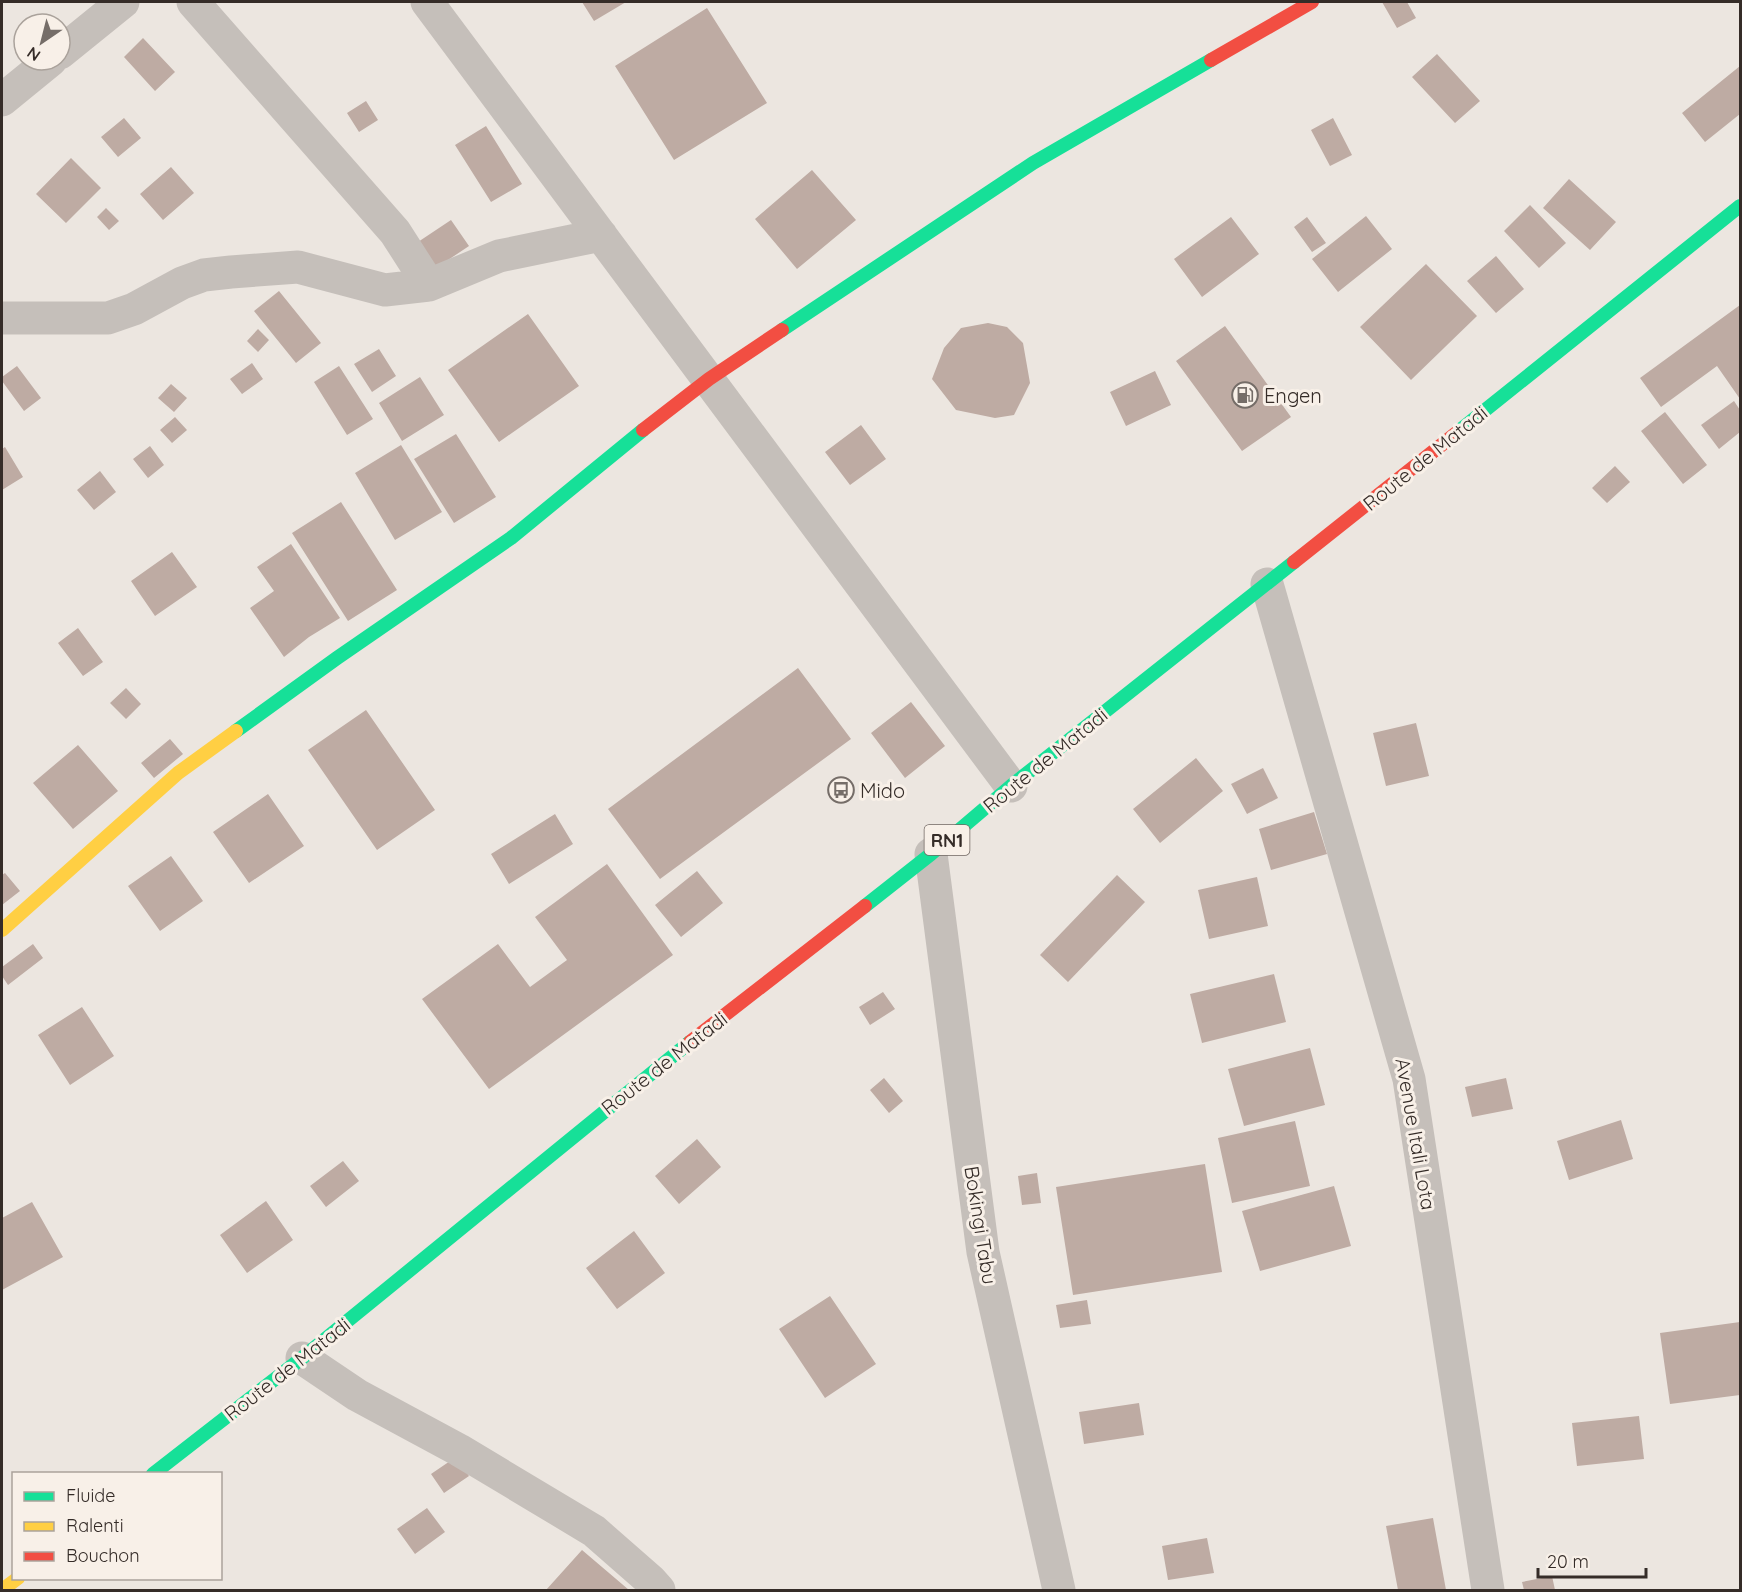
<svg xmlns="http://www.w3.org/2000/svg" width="1742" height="1592" font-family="Quicksand,sans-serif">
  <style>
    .building { fill: #beaba3 }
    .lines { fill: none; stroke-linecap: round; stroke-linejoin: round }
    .street { stroke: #c5bfba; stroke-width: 33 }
    .fast { stroke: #16e098; stroke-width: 14 }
    .slow { stroke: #ffcf43; stroke-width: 14 }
    .jam { stroke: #f24e42; stroke-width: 14 }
    .labels { text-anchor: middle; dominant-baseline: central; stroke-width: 6; stroke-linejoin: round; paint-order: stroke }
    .shield { fill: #f8f0e8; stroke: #706762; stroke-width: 1.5 }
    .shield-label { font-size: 18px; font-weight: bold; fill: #352c28 }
    .poi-label { font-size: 20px; fill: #352c28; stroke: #f8f0e8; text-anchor: start }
    .street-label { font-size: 20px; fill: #352c28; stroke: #f8f0e8 }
  </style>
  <rect width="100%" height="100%" fill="#ece6e0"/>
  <path class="building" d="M582,2H626L594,21Z
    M1382,2H1407L1416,18L1397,28Z
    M707,8L767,103L674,160L615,66Z
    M143,38L175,72L155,91L124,57Z
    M1437,54L1480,101L1455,123L1412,77Z
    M1740,66V114L1705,142L1682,113Z
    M366,101L378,120L359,132L347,113Z
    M124,118L141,138L118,157L101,137Z
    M1333,118L1352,155L1330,166L1311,130Z
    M486,126L522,184L491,202L455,145Z
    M71,158L101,188L66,223L36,194Z
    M171,167L194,193L163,220L140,194Z
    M812,170L856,220L797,269L755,219Z
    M1569,179L1616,222L1590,250L1543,208Z
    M1530,205L1566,243L1539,268L1504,231Z
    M106,208L119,221L109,230L97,217Z
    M1366,216L1392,249L1338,292L1312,259Z
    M1231,217L1259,254L1202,297L1174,259Z
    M1307,217L1326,243L1312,252L1294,227Z
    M451,220L469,246L436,268L418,242Z
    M1496,256L1524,289L1496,313L1467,281Z
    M1426,264L1477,316L1411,380L1360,327Z
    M279,291L321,343L296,363L254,311Z
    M1740,305V399L1717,366L1661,407L1640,378Z
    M528,314L579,386L499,442L448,370Z
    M988,323L1007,327L1023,343L1030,383L1014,415L995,418L956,410L932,379L944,348L961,328Z
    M1225,326L1291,417L1242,451L1176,361Z
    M258,329L269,340L258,352L247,341Z
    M379,349L396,376L372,392L354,364Z
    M252,363L263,379L242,394L230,379Z
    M17,366L41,398L24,411L2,381V377Z
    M339,366L373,419L347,435L314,382Z
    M1155,371L1171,405L1126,426L1110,392Z
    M420,377L444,415L402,441L379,403Z
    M171,384L187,398L174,412L158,398Z
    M1734,401L1740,410V432L1719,449L1701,425Z
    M1665,412L1707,465L1683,484L1641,431Z
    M175,417L187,430L172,443L160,430Z
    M861,425L886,459L850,485L825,452Z
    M456,434L496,497L454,523L414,459Z
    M401,445L442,512L395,540L355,473Z
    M150,446L164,465L148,478L133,459Z
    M5,447L23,477L2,490V449Z
    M1615,466L1630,482L1607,503L1592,488Z
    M100,471L116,492L94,510L77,490Z
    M341,502L397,590L348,621L292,533Z
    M291,544L340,618L309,637L284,657L250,608L274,591L257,567Z
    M172,552L197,587L155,616L131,581Z
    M78,628L103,662L83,676L58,643Z
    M798,668L851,739L660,879L608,809Z
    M126,688L141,704L126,719L110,703Z
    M911,702L945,746L905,778L871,733Z
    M366,710L435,810L377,850L308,750Z
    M1416,723L1429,776L1386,786L1373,733Z
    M170,739L183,754L154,778L141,763Z
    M78,745L118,791L73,829L33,783Z
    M1196,758L1223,791L1160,843L1133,809Z
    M1263,768L1278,798L1247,814L1231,784Z
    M268,794L304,846L249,883L213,832Z
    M1314,812L1327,854L1271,870L1259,829Z
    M555,814L573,844L509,884L491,854Z
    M171,856L203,901L160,931L128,886Z
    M607,864L673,955L489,1089L422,999L498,944L530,987L567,960L535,917Z
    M697,871L723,903L681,937L655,905Z
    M5,873L20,891L2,905V875Z
    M1117,875L1145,902L1068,982L1040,955Z
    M1257,877L1268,926L1209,939L1198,890Z
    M33,944L43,958L8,985L2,976V967Z
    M1274,974L1286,1022L1202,1043L1190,994Z
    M883,992L895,1009L870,1025L859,1007Z
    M82,1007L114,1056L70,1085L38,1035Z
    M1310,1048L1325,1105L1244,1126L1228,1069Z
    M884,1078L903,1101L889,1113L870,1090Z
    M1506,1078L1513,1109L1472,1117L1465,1087Z
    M1621,1120L1633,1159L1569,1180L1557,1141Z
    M1295,1121L1310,1186L1232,1203L1218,1138Z
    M697,1139L721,1167L679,1204L655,1176Z
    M343,1161L359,1181L326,1207L310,1186Z
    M1205,1164L1222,1272L1073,1295L1056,1187Z
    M1037,1173L1041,1203L1022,1205L1018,1176Z
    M1334,1186L1351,1246L1260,1271L1242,1211Z
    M266,1201L293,1240L247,1273L220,1235Z
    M32,1202L63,1257L2,1290V1218Z
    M634,1231L665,1273L617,1309L586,1268Z
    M830,1296L876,1364L825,1398L779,1329Z
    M1087,1300L1091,1324L1060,1328L1056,1305Z
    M1740,1322V1395L1670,1404L1660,1333Z
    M1139,1403L1144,1435L1084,1444L1079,1412Z
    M1639,1416L1644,1459L1577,1466L1572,1423Z
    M456,1457L469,1476L444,1493L431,1474Z
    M427,1508L445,1532L415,1554L397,1529Z
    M1433,1518L1446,1590H1398L1386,1526Z
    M1207,1538L1214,1573L1168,1580L1162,1546Z
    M582,1550L629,1590H546Z
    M1552,1576L1555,1590H1524L1522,1582Z"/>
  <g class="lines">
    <path class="street" d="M193,2L395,232L429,285L499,256L601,235
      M427,2L1011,786
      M60,53L123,2
      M2,100L51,60
      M2,318H108L134,309L182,283L204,275L231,272L298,267L385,290L429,285
      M1267,584L1409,1079L1488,1590
      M931,854L983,1252L1059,1590
      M302,1358L357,1395L459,1450L594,1531L651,1581L659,1590"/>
    <path class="fast" d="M782,330L1033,163L1211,60
      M1459,431L1740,206
      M236,731L337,658L511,538L643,430
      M865,906L931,854L1011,786L1294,562
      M153,1474L302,1358L690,1042"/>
    <path class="slow" d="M2,930L178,773L236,731
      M2,1590L18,1578"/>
    <path class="jam" d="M1211,60L1312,2
      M643,430L709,379L782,330
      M1294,562L1459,431
      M690,1042L865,906"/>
  </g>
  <defs>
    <g id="fuel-ring" transform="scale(1.35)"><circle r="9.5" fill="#f8f0e8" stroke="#756d68" stroke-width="1.5"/><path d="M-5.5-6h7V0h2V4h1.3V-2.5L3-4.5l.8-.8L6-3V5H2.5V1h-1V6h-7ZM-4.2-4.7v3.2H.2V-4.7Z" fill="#756d68"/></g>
    <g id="bus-ring" transform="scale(1.35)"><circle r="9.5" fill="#f8f0e8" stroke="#756d68" stroke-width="1.5"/><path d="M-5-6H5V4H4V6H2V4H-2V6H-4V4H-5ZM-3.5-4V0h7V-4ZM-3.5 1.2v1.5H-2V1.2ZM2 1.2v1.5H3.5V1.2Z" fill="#756d68"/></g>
  </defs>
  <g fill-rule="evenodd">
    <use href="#fuel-ring" x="1245" y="395"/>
    <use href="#bus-ring" x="841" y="790"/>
  </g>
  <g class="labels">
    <rect class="shield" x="924.5" y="825" width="45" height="30" rx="4.5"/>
    <g class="shield-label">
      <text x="947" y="840">RN1</text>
    </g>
    <g class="poi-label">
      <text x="1264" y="395">Engen</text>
      <text x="860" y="790">Mido</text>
    </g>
    <g class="street-label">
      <text transform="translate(1425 458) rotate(-39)">Route de Matadi</text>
      <text transform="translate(1045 760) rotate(-39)">Route de Matadi</text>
      <text transform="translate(664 1063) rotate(-38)">Route de Matadi</text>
      <text transform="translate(1416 1134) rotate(80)">Avenue Itali Lota</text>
      <text transform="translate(981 1225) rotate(81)">Bokingi Tabu</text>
      <text transform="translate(287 1369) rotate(-38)">Route de Matadi</text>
    </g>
  </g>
  <rect width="1742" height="1592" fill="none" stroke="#352c28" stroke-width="6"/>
  <rect x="12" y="1472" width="210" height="108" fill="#f8f0e8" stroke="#aaa29b" stroke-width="1.5"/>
  <rect x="24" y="1492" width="30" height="9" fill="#16e098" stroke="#aaa29b" stroke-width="1.5"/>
  <text x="66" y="1502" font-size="18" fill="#352c28">Fluide</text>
  <rect x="24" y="1522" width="30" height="9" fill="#ffcf43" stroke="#aaa29b" stroke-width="1.5"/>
  <text x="66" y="1532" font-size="18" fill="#352c28">Ralenti</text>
  <rect x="24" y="1552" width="30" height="9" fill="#f24e42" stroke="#aaa29b" stroke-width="1.5"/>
  <text x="66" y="1562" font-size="18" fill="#352c28">Bouchon</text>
  <g transform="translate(42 42) rotate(215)"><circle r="28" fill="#f8f0e8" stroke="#aaa29b" stroke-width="1.5"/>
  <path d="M0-4.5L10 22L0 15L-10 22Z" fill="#756d68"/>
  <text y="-9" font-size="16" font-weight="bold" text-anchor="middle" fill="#352c28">N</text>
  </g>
  <path d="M1538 1568v9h108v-9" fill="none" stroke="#352c28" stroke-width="3"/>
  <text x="1547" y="1568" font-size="18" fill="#352c28" stroke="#f8f0e8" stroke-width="4.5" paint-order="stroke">20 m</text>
</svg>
